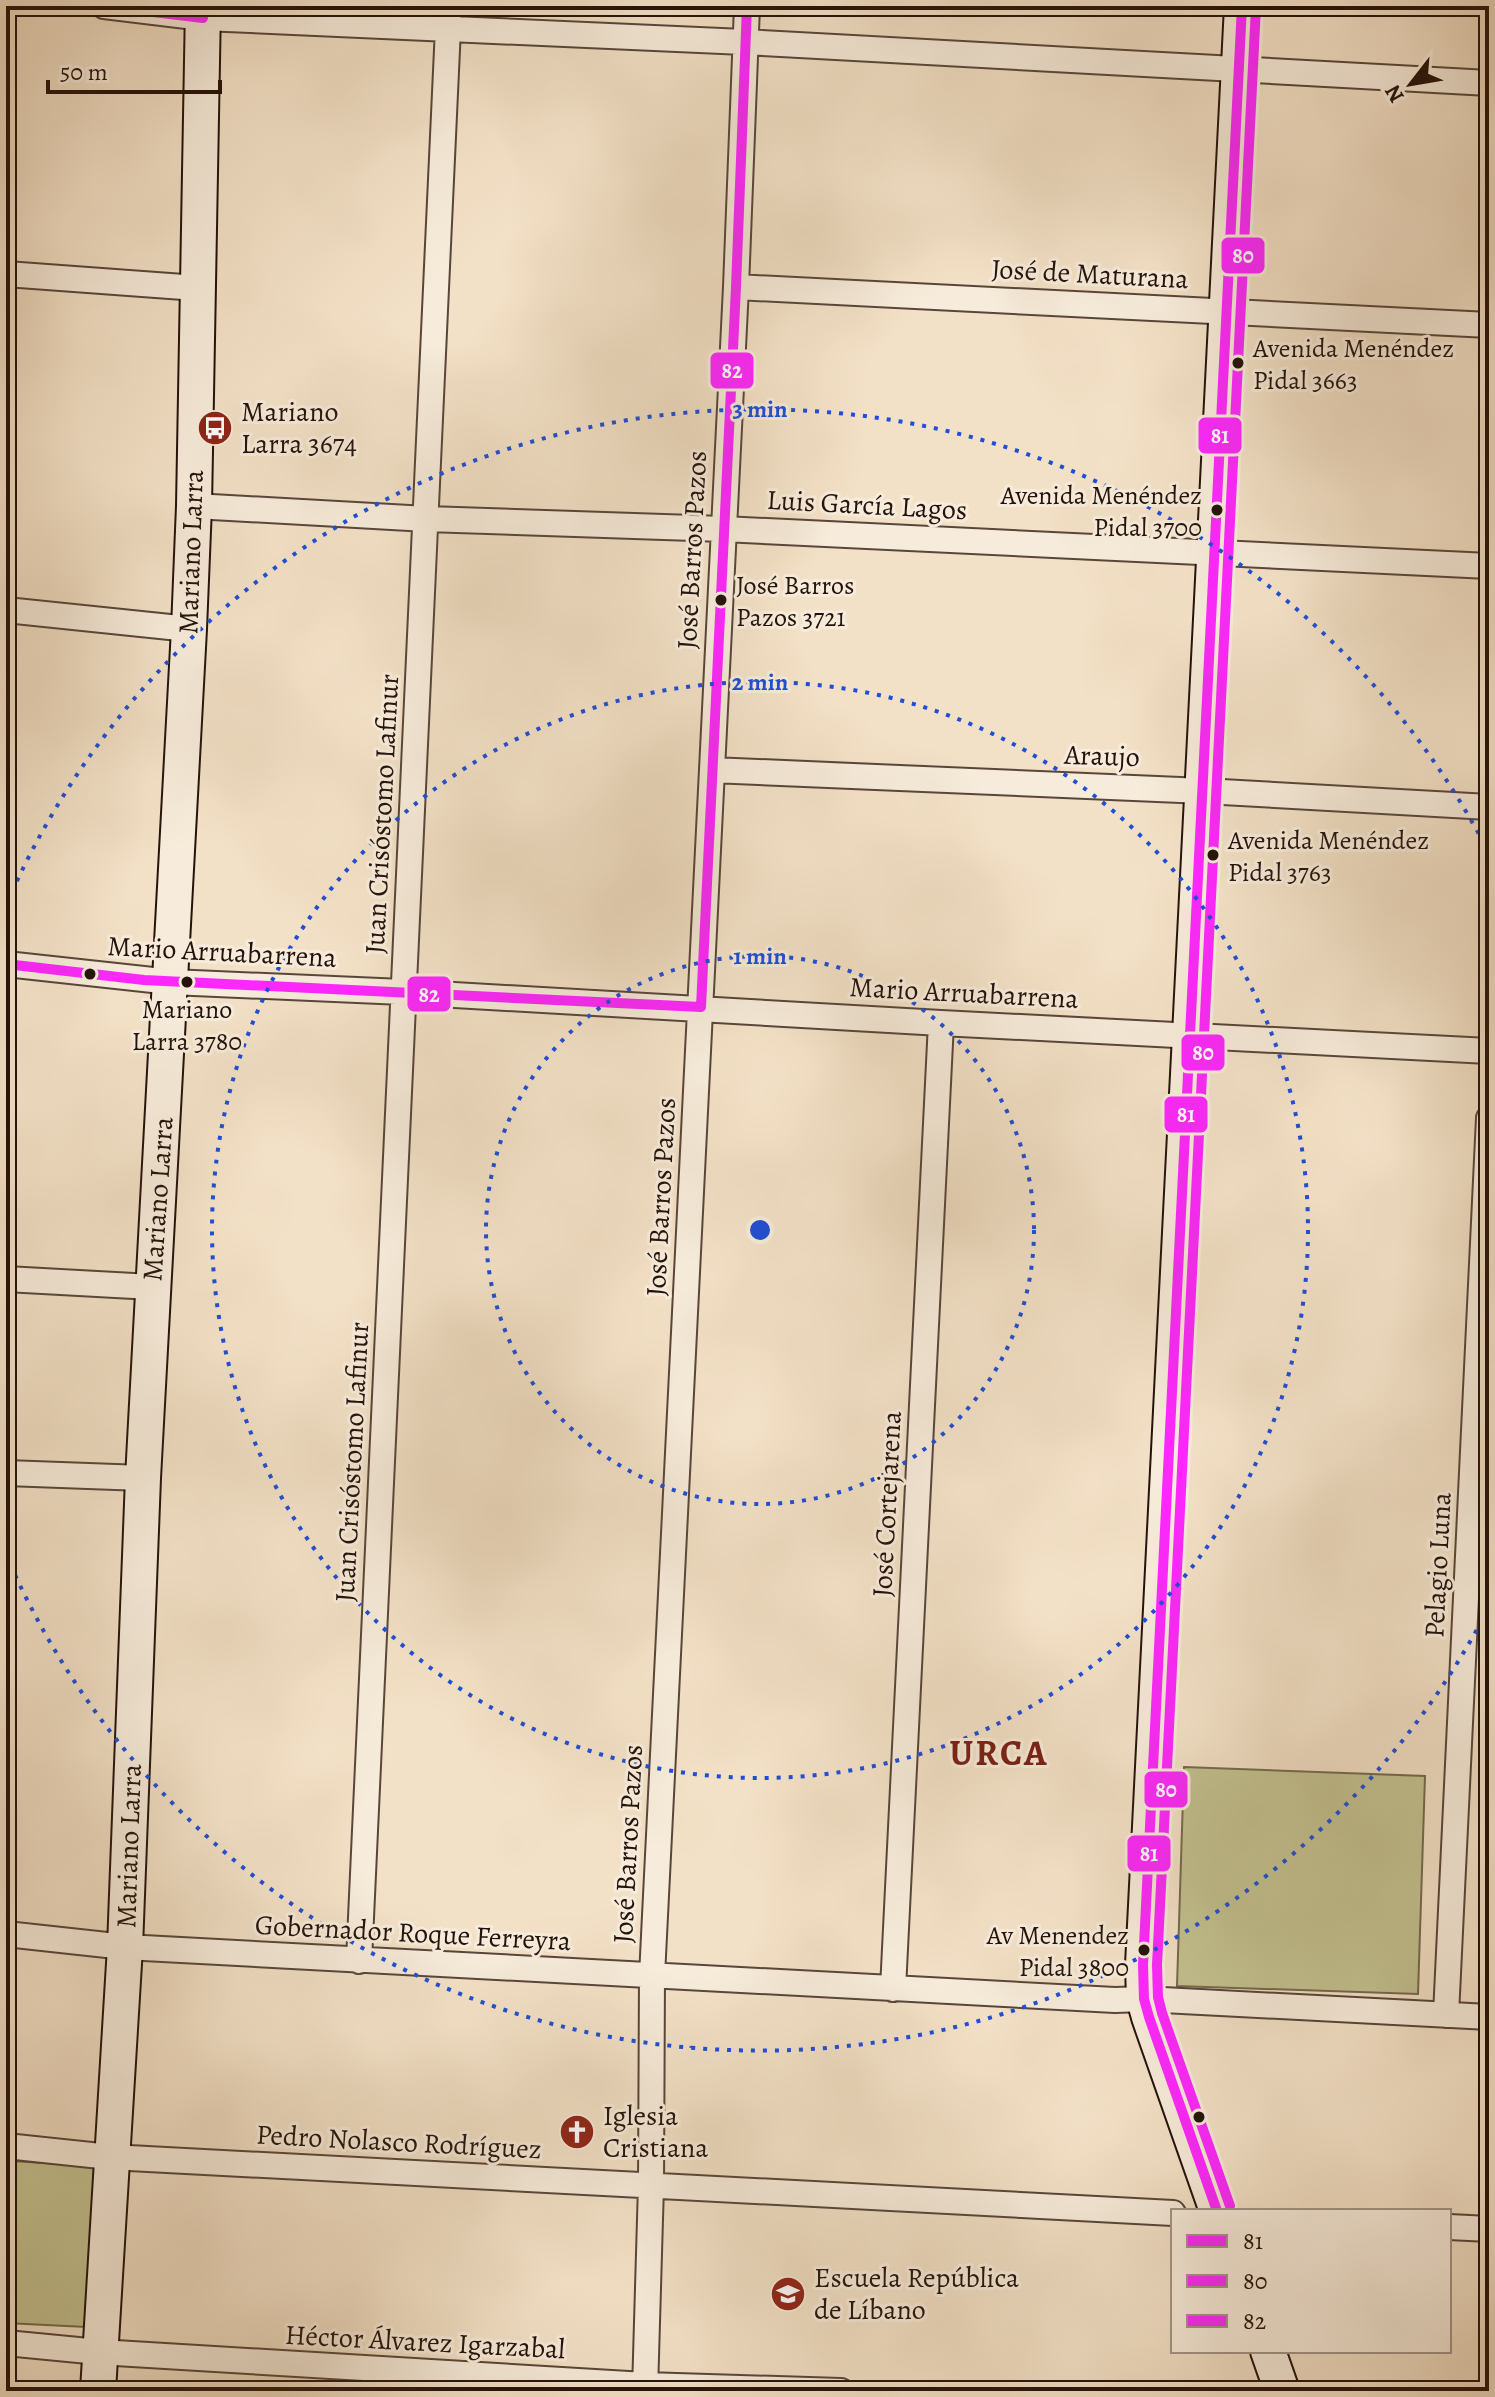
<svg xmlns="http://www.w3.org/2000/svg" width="1495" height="2397" font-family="Alegreya,serif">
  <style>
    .green { fill: #c3c190; stroke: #746a4e; stroke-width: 2 }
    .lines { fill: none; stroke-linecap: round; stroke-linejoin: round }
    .street-casing { stroke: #58463a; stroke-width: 28 }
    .secondary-casing { stroke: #24120b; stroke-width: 38 }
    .street { stroke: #f7ecdb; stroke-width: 24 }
    .secondary { stroke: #f7ecdb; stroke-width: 34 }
    .bus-1-casing { stroke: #f7ecdb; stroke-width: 16 }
    .bus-2-casing { stroke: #f7ecdb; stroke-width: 16 }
    .bus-3-casing { stroke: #f7ecdb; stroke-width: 16 }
    .bus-1 { stroke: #fe27ff; stroke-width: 10 }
    .bus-2 { stroke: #fe27ff; stroke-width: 10 }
    .bus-3 { stroke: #fe27ff; stroke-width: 10 }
    .ring { fill: none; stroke: #1d4ed8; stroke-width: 4; stroke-dasharray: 4 8 }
    .bus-dot { fill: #24120b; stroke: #f7ecdb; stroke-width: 3 }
    .labels { text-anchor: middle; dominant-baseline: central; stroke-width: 6; stroke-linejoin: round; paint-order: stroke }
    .bus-label { font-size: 26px; fill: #24120b; stroke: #f7ecdb; text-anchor: start }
    .street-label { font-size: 28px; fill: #24120b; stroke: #f7ecdb }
    .poi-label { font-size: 28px; fill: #24120b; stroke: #f7ecdb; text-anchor: start }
    .district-label { font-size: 36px; font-weight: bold; letter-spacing: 2px; fill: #7a1f14; stroke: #f7ecdb }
    .centre { fill: #1d4ed8; stroke: #f7ecdb; stroke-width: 4 }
    .ring-label { font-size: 24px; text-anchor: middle; font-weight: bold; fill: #1d4ed8; stroke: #f7ecdb; stroke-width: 6; stroke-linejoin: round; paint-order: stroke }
    .line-badge { stroke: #f7ecdb; stroke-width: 3 }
    .badge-label { font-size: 22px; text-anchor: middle; font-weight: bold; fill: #fff }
  </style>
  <rect width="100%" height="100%" fill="#f3e1c7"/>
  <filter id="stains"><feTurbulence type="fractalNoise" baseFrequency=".0025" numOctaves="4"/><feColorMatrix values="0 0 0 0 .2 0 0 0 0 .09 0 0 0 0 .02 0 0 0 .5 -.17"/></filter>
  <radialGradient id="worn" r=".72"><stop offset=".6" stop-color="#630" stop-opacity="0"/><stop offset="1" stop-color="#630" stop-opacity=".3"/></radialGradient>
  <path class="green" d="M1184,1767L1425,1776L1418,1994L1177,1986Z
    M11,2161L95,2166L86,2327L6,2323V2265Z"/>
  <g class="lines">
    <g class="street-casing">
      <path id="street" d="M104,6L203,18L744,42L1489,83
        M6,274L197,288
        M736,287L1489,325
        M194,506L427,519L723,529L1489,566
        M6,610L189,629
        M712,770L1204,791L1489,807
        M6,964L171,982L403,992L941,1023L1489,1051
        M6,1279L152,1287
        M6,1473L143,1478
        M6,1934L125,1947L1115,2000L1144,1999L1489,2017
        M359,1961L449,6
        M893,1989L941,1023
        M1446,2015L1489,1118
        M6,2146L110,2157L1173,2213
        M1449,2227L1489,2229
        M6,2343L99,2352L645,2385L841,2391
        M645,2391L651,2185L652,1976L736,287L747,6"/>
    </g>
    <g class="secondary-casing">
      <path id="secondary" d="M1217,2211L1149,2017L1144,1999L1143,1965L1242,6
        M1268,2351L1282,2391
        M98,2391L125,1947L143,1478L189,629L194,506L203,6"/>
    </g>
    <use href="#street" class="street"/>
    <use href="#secondary" class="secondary"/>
    <g class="bus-1-casing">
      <path id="bus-1" d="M1217,2211L1149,2017L1144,1999L1143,1965L1242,6"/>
    </g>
    <g class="bus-2-casing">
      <path id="bus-2" d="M1230,2206L1162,2013L1158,1997L1157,1965L1256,7"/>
    </g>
    <g class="bus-3-casing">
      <path id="bus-3" d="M104,6L203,18V6
        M6,964L144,980L701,1007L736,287L747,6"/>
    </g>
    <use href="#bus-1" class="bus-1"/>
    <use href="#bus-2" class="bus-2"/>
    <use href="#bus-3" class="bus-3"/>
  </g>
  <g class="ring">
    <circle cx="760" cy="1230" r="274"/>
    <circle cx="760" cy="1230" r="548"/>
    <path d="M1488 1609A821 821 0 0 1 7 1557M7 903A821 821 0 0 1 1488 851"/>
  </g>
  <defs>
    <g id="bus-disc" transform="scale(1.8)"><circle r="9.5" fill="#8f2418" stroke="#f7ecdb"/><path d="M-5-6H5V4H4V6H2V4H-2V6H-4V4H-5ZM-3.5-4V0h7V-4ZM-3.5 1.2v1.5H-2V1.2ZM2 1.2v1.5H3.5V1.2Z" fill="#fff"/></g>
    <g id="church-disc" transform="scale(1.8)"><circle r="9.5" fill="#8f2418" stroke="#f7ecdb"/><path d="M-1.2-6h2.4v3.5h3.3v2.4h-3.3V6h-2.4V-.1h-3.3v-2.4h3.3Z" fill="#fff"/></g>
    <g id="school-disc" transform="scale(1.8)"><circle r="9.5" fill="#8f2418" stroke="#f7ecdb"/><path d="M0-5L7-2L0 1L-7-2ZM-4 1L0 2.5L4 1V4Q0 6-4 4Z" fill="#fff"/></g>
  </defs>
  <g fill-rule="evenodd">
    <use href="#bus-disc" x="215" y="428"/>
    <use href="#church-disc" x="577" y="2132"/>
    <use href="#school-disc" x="788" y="2294"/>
  </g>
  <g class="bus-dot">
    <circle cx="1238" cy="363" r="7"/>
    <circle cx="1217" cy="510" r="7"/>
    <circle cx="721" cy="600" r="7"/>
    <circle cx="1213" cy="855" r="7"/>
    <circle cx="90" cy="974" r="7"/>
    <circle cx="187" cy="982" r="7"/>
    <circle cx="1144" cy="1950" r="7"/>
    <circle cx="1199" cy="2117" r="7"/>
  </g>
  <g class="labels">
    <g class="bus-label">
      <text x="1253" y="348">Avenida Menéndez<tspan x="1253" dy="32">Pidal 3663</tspan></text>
      <text x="1202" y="495" text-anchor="end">Avenida Menéndez<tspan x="1202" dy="32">Pidal 3700</tspan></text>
      <text x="736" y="585">José Barros<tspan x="736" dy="32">Pazos 3721</tspan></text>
      <text x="1228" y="840">Avenida Menéndez<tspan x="1228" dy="32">Pidal 3763</tspan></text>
      <text x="187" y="1009" text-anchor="middle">Mariano<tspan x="187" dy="32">Larra 3780</tspan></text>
      <text x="1129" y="1935" text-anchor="end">Av Menendez<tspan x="1129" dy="32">Pidal 3800</tspan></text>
    </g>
    <g class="street-label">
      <text transform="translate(1090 274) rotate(3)">José de Maturana</text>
      <text transform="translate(867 505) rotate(3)">Luis García Lagos</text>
      <text transform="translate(692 550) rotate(-87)">José Barros Pazos</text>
      <text transform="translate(191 552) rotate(-88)">Mariano Larra</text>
      <text transform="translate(1102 756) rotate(2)">Araujo</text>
      <text transform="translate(382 814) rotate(-87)">Juan Crisóstomo Lafinur</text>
      <text transform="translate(222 952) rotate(3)">Mario Arruabarrena</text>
      <text transform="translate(964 993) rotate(3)">Mario Arruabarrena</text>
      <text transform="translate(661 1197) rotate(-87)">José Barros Pazos</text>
      <text transform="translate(158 1199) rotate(-86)">Mariano Larra</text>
      <text transform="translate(352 1462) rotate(-87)">Juan Crisóstomo Lafinur</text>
      <text transform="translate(887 1504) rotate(-87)">José Cortejarena</text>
      <text transform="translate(1438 1565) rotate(-87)">Pelagio Luna</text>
      <text transform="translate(628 1844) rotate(-87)">José Barros Pazos</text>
      <text transform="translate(129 1846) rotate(-88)">Mariano Larra</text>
      <text transform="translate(413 1933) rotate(3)">Gobernador Roque Ferreyra</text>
      <text transform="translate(399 2142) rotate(3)">Pedro Nolasco Rodríguez</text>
      <text transform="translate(425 2342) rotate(3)">Héctor Álvarez Igarzabal</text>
    </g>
    <g class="poi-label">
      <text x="241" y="412">Mariano<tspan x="241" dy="32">Larra 3674</tspan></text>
      <text x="603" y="2116">Iglesia<tspan x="603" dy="32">Cristiana</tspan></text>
      <text x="814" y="2278">Escuela República<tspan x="814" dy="32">de Líbano</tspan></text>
    </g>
    <g class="district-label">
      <text x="999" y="1752">URCA</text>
    </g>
  </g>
  <circle cx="760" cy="1230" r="12" class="centre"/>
  <g class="ring-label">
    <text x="760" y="417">3 min</text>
    <text x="760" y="690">2 min</text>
    <text x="760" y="964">1 min</text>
  </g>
  <g class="line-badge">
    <rect x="1220" y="236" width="46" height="39" rx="8" fill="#fe27ff"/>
    <rect x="709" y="351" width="46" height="39" rx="8" fill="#fe27ff"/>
    <rect x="1197" y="416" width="46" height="39" rx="8" fill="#fe27ff"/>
    <rect x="406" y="975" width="46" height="38" rx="8" fill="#fe27ff"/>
    <rect x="1180" y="1033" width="46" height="39" rx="8" fill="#fe27ff"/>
    <rect x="1163" y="1095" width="46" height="39" rx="8" fill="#fe27ff"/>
    <rect x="1143" y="1770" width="46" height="39" rx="8" fill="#fe27ff"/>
    <rect x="1126" y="1834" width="46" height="39" rx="8" fill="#fe27ff"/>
  </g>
  <g class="badge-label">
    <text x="1243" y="263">80</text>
    <text x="732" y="378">82</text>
    <text x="1220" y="443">81</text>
    <text x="429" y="1002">82</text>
    <text x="1203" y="1060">80</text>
    <text x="1186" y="1122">81</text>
    <text x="1166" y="1797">80</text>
    <text x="1149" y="1861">81</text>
  </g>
  <rect width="1495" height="2397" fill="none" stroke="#f3e1c7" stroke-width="32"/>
  <rect x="8" y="8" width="1479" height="2381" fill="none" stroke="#24120b" stroke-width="4"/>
  <rect x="16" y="16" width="1463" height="2365" fill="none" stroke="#24120b" stroke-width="2"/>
  <rect x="1171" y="2209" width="280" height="144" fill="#f7ecdb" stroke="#a39588" stroke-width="2"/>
  <rect x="1187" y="2235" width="40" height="12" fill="#fe27ff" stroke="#a39588" stroke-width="2"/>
  <text x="1243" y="2249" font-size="24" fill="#24120b">81</text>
  <rect x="1187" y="2275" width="40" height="12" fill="#fe27ff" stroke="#a39588" stroke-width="2"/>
  <text x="1243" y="2289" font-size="24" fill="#24120b">80</text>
  <rect x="1187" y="2315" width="40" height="12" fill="#fe27ff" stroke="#a39588" stroke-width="2"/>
  <text x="1243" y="2329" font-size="24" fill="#24120b">82</text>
  <g transform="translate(1411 84) rotate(239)" stroke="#f7ecdb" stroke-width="6" paint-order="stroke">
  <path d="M0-6L14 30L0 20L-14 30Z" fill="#24120b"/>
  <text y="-12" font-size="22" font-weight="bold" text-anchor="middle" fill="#24120b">N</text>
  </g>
  <path d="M48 80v12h172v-12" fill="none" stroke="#24120b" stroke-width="4"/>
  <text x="60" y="80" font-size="24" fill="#24120b" stroke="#f7ecdb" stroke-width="6" paint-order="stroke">50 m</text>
  <rect width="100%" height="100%" filter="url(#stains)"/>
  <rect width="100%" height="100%" fill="url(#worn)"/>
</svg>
